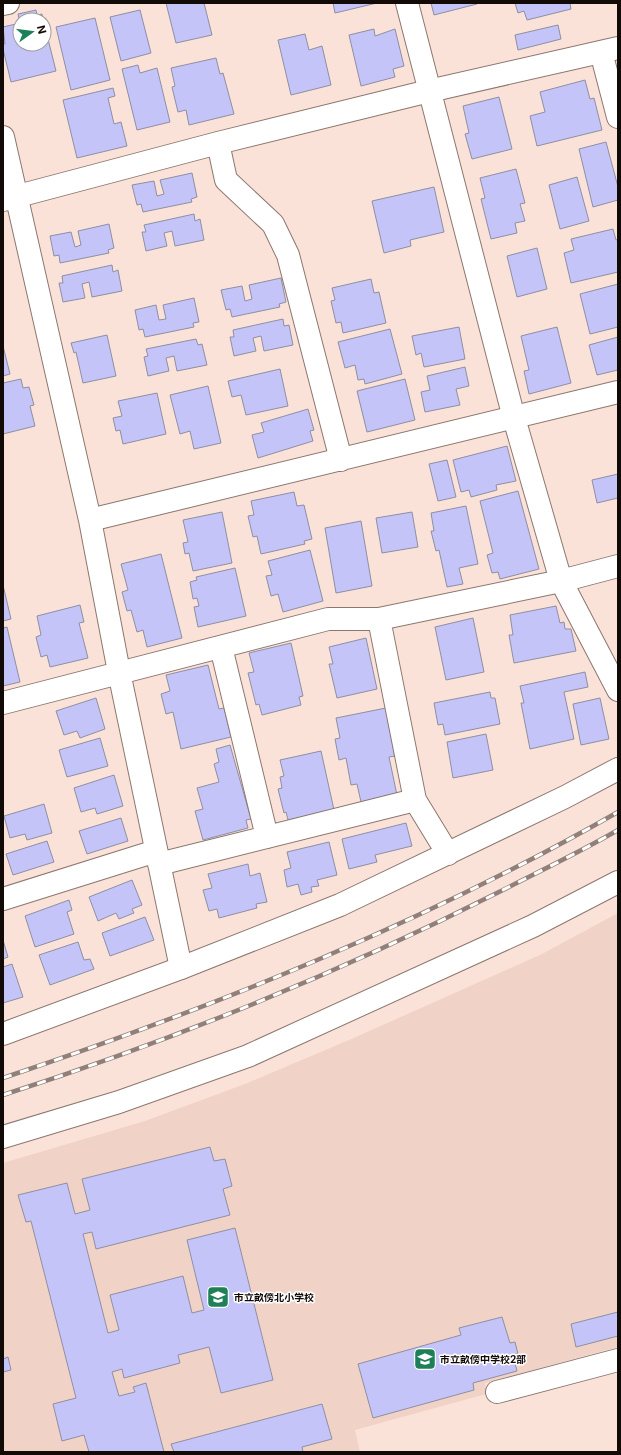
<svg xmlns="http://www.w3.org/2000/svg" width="621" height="1455" font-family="Inter,'Noto Sans JP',sans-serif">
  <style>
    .built { fill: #f1d2c6 }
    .building { fill: #c4c4f8; stroke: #8e8fa3 }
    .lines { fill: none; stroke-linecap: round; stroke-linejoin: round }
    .minor-casing { stroke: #8c776f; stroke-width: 24 }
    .tertiary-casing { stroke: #8c776f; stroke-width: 24 }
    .minor { stroke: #fff; stroke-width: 22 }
    .tertiary { stroke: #fff; stroke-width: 22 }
    .rail-casing { stroke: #908079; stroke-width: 4.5 }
    .rail { stroke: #fff; stroke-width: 3; stroke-dasharray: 9; stroke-linecap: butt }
    .labels { text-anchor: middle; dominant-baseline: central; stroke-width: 3; stroke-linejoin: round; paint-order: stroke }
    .poi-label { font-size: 10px; font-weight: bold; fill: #110a07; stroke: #fff; text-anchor: start }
  </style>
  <rect width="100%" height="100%" fill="#fae2d8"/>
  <path class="built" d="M618,913V1347L485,1383L486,1394L355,1430L360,1452H3V1163L145,1121L245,1084L356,1037L542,954Z"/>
  <path class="building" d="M166,3H204L212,35L176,43Z
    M333,3H377L335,13Z
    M431,3H477V4L434,15Z
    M515,3H570L571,9L527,20L524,11L518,13Z
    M36,10L37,15L42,14L43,20H20V44H44V23L56,71L11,82L3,49V44H5L3,27L20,23L18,14Z
    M140,10L151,53L121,61L110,17Z
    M95,18L110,80L71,90L56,27Z
    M558,25L561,39L518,50L515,35Z
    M374,29L375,36L395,29L404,66L393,69L395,77L361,86L349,35Z
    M305,34L309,50L322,46L331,85L291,95L278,40Z
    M216,58L220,74L223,73L234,114L189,125L186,110L178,112L172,87L175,86L171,68Z
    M138,65L140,73L157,68L170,122L137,130L122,69Z
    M585,80L590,99L594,98L602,130L537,146L530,116L545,112L540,92Z
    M113,88L115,96L108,98L114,124L121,122L127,146L77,158L63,100Z
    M499,97L512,149L472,159L465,134L469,133L463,106Z
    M606,142L618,187V200L593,207L579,149Z
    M516,169L525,203L520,204L525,221L515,223L517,233L491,239L481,199L485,198L480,178Z
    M192,173L197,197L191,199L192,202L143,212L141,204L137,205L132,185L154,181L157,196L164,194L160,180Z
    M577,177L589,221L560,229L549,185Z
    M434,187L444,232L410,240L411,246L384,253L372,201Z
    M194,214L195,221L200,219L204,240L175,246L172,231L164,233L167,246L146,251L142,232H146L144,225Z
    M109,224L114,248L108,250L109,253L60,263L59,255L54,256L50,236L71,232L75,247L81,245L78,231Z
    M613,229L616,240L618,239V272L571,283L564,253L574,250L571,239Z
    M537,248L547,289L517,297L507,256Z
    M112,265L113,272L118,270L122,291L92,297L89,282L82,284L85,298L63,302L59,283H63L62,276Z
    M281,278L286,302L279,304L280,307L232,317L230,309L226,310L221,290L242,286L245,301L252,299L249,285Z
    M371,279L374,293L379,292L386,323L343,333L341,322L336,323L331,301L335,300L332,288Z
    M618,284V327L590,334L580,294Z
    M194,298L199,322L193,323L194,327L145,337L143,329L139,330L135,310L156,305L159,320L166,319L163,305Z
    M283,319L284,326L289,325L293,345L264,351L261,336L253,338L256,351L234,356L230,337H234L233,330Z
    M459,327L465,359L424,367L421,353L416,355L412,336Z
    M557,327L571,383L529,394L524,371L529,370L521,336Z
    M390,329L402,374L365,384L364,379L358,380L355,365L345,368L338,342Z
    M107,335L116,376L83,383L76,352L74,353L71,343Z
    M618,337V370L597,375L589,345Z
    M196,339L198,345L202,344L207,365L177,371L174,356L166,358L169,371L148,376L144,357L148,356L146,349Z
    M3,346L10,374L3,376Z
    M465,367L469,386L456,389L460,405L425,412L421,392L430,390L427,376Z
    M280,369L288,406L246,415L241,395L232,397L228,381Z
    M21,379L23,388L29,387L34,405L30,406L35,426L3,434V383Z
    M405,379L415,420L367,432L357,391Z
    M208,386L221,443L194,449L190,431L180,434L170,395Z
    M157,393L166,434L123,444L120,430L116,431L113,418L122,416L118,401Z
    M308,409L314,430L310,431L313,441L258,458L252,435L264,432L261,423Z
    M507,446L516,481L496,485L497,490L471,497L469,490L461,492L453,460Z
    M447,460L456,497L438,501L429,464Z
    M618,474V498L597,503L592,480Z
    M518,491L539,569L500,579L498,572L492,573L487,555L493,553L480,501Z
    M294,492L297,506L304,505L312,539L304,541L305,544L261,554L257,536L253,537L248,516L254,515L251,501Z
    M466,506L478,564L459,568L463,584L447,587L439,550L436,551L431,531H434L431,513Z
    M222,512L232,563L193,571L189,553L185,554L183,543L188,542L183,520Z
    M412,512L418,547L382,553L376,518Z
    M361,521L372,586L336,593L325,528Z
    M310,550L323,601L283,612L278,594L271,596L266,576L272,575L268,561Z
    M161,554L182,638L147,647L143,630L137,632L131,610L127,611L122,592L128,590L121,564Z
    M235,568L246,616L198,627L194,607L199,606L197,598L193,599L190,582L197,580L196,577Z
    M3,585L11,619L3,621Z
    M80,605L84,622L79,623L88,658L50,667L47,655L41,657L36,637L41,635L37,616Z
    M556,606L560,623L564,622L565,629H571L576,651L514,663L509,635H513L510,615Z
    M473,618L484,672L446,680L435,627Z
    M7,627L20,682L3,686V628Z
    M366,638L377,689L337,698L329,664H333L329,647Z
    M291,643L303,696L299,697L301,705L262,715L259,704L256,705L248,673L254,672L249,653Z
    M208,665L219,709L224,708L231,737L181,749L173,712L166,714L161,694L170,691L166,675Z
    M585,672L588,687L564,692L574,739L530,749L521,703H524L520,686Z
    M490,692L491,698H495L500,724L445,735L443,724L438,725L434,703Z
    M96,698L105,729L80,738L77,731L64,735L56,711Z
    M600,698L609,739L581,745L573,704Z
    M386,708L395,756L389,757L397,795L361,802L357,784L351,785L346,758L339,760L335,739L340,738L336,718Z
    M486,734L493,770L453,778L447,742Z
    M100,738L108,766L67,777L59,750Z
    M230,745L251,819L246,820L248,828L203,840L195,811L203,809L197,788L219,782L214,764L219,762L216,749Z
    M321,751L334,810L288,820L286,812L284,813L278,789L282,788L280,777L284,776L280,760Z
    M114,775L123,806L97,814L95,808L81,812L74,788Z
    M44,804L52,833L27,840L25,834L10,838L4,816Z
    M121,818L128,841L87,854L79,831Z
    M406,823L412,846L375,855L377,862L349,869L342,839Z
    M47,841L54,862L13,875L6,854Z
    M329,842L337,875L317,880L319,886L311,887L312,892L301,895L298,884L287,887L284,870L291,868L287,852Z
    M248,864L250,876L260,873L267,902L256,904L257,908L219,918L217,909L209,911L203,890L212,888L208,874Z
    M132,880L142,905L132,909L134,913L119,919L116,913L98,921L89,897Z
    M69,900L72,910L67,912L74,934L35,947L25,916Z
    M145,917L154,940L110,956L102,933Z
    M3,940L8,957L3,959Z
    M78,942L84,960L90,959L94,969L50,985L39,955Z
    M12,964L23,997L3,1003V967Z
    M210,1147L214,1161L225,1159L232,1186L223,1189L230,1215L96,1249L92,1232L83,1234L108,1333L119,1330L110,1295L183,1276L192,1313L204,1310L187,1240L235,1228L273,1380L221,1393L209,1347L178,1355L180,1363L124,1378L122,1369L112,1372L119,1396L135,1392L133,1387L146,1383L164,1452H89L84,1435L62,1441L53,1404L76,1398L31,1221L26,1222L18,1195L67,1183L75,1214L90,1210L82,1179Z
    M618,1312V1336L576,1347L571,1324Z
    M502,1317L510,1343L515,1342L518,1354L513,1355L517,1371L473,1383L474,1390L373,1418L358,1364L461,1335L459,1328Z
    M8,1357L11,1370L3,1372V1359Z
    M322,1404L332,1439L302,1447L303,1452H174L171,1444Z"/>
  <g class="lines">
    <g class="minor-casing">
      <path id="minor" d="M407,3L514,418L561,581L618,690
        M3,4L8,3
        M601,52L618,117
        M3,137L90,520L119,672L181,968
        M218,143L226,180L273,224L288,255L341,460
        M3,200L218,143L429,91L618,48
        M90,520L618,392
        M379,619L415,800L448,854
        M221,647L267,837
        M3,703L328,619H379L561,581L618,566
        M159,864L415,800
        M3,899L156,851
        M497,1392L618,1360"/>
    </g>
    <g class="tertiary-casing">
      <path id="tertiary" d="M3,1034L181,968L340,905L565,797L618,769
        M3,1137L119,1102L248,1056L533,926L618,882"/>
    </g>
    <use href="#minor" class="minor"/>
    <use href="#tertiary" class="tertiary"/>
    <g class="rail-casing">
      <path id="rail" d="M3,1078C215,1007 424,923 618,812
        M3,1095C174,1040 341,972 501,891C540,871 580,852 618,830"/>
    </g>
    <use href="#rail" class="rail"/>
  </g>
  <defs>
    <g id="school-square" transform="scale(1.15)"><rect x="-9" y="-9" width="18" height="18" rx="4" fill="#1e8058" stroke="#fff"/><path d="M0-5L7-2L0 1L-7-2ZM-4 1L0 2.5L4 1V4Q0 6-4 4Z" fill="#fff"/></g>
  </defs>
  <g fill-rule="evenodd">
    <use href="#school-square" x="218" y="1297"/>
    <use href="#school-square" x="425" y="1359"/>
  </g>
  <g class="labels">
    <g class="poi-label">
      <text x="234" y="1297">市立畝傍北小学校</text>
      <text x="440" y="1359">市立畝傍中学校2部</text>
    </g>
  </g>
  <rect width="621" height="1455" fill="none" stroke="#110a07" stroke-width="8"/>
  <g transform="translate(32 32) rotate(76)"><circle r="19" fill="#ffffff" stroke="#a09d9c"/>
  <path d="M0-3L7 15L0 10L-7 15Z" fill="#1e8058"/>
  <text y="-6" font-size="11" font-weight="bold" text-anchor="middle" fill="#110a07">N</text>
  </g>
</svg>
